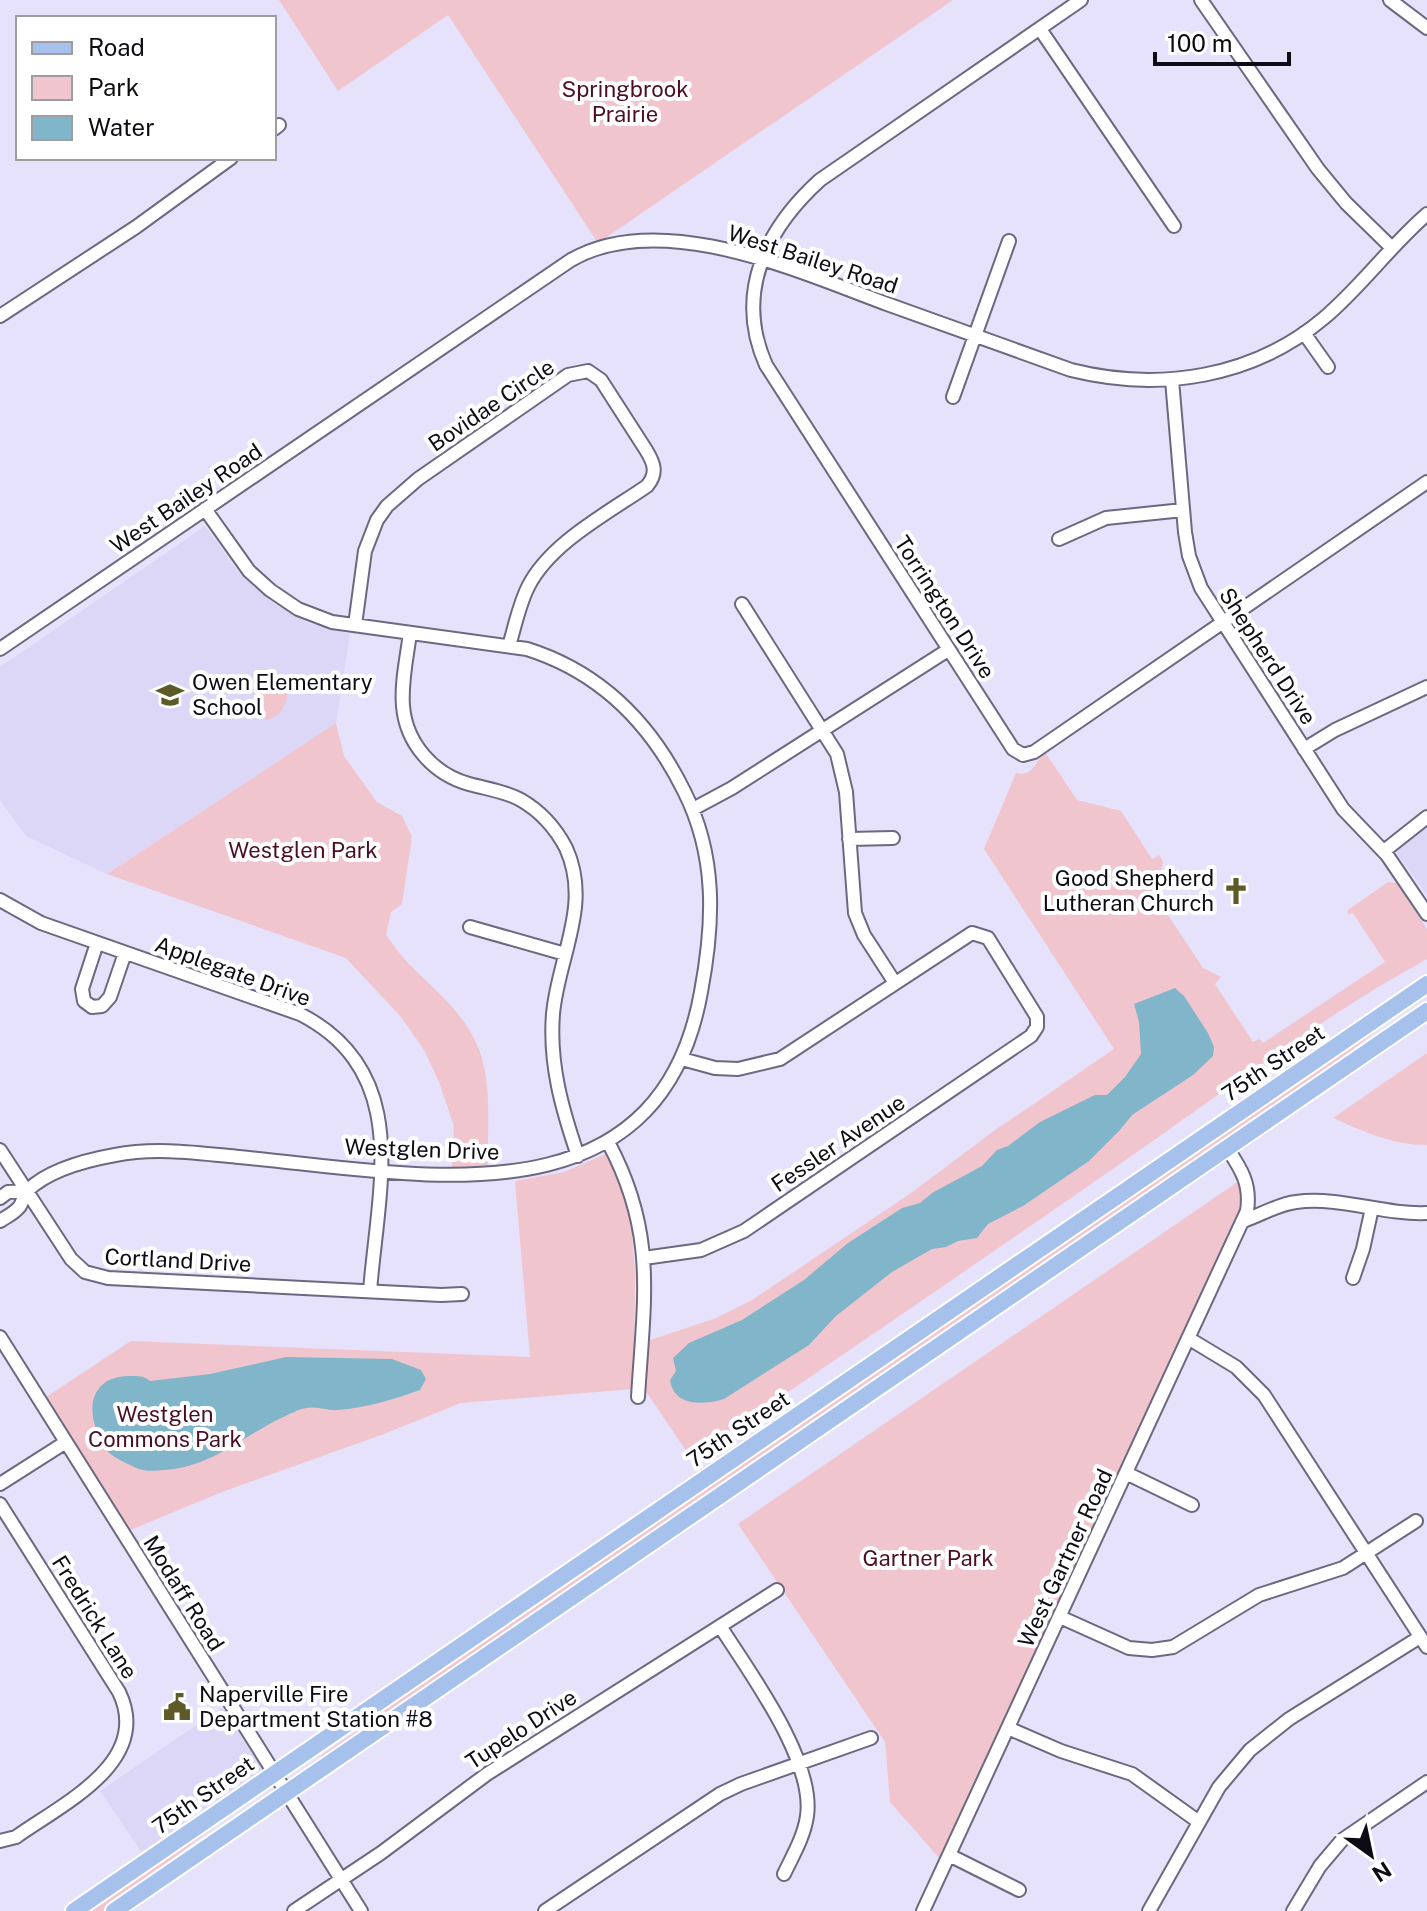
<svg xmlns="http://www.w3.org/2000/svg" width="1427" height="1911" font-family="'Public Sans',sans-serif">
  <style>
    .built { fill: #dcd6f7 }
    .green { fill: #f1c5ce }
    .water { fill: #81b6ca }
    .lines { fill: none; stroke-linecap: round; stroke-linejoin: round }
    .minor-casing { stroke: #6c687f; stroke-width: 16 }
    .major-casing { stroke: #fff; stroke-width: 20 }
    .minor { stroke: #fff; stroke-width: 12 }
    .major { stroke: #a6c1eb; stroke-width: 16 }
    .labels { text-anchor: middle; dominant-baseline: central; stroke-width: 8; stroke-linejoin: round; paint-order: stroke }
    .park-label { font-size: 22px; fill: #4b0e24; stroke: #fff }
    .street-label { font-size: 22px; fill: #0d0b14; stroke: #fff }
    .poi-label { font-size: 22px; fill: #0d0b14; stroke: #fff; text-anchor: start }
  </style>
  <rect width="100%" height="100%" fill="#e6e2fc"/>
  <path class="built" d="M205,526L240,574L273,603L308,623L350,634L336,723L107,874L26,836L0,800V667Z
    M1427,818V895L1390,844Z
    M223,1707L263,1769L141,1852L100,1791Z"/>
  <path class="green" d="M279,0H953L598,243L448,15L338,91Z
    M280,675L289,684C288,699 284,716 267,720L257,711L256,700L266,688L265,685Z
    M336,723L344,756L377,802L402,816L412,837L402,904L391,912L386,935C393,944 400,955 409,964C436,991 469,1017 481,1055C492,1090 487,1131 488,1167H452L454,1126L439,1082L424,1050L401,1017L346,958L107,874Z
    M1045,752L1077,800L1121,811L1152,859L1159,855L1163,862L1155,898L1164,903V909L1203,968L1221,977L1215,984L1253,1042L1259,1039L1263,1043L1385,962L1353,913L1348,915V910L1388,882L1397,883L1427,929V959C1323,1016 1228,1089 1130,1157C985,1258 838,1358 691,1458L645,1390L650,1340L716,1318L752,1300L911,1193L991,1133L1114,1049L984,849L1016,773C1033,777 1035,762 1045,752Z
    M1373,1027L1375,1032L1287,1101L306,1770L323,1754L360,1729L449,1660Z
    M1427,1053V1145C1392,1145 1365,1132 1333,1118Z
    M608,1153L620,1178L630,1211L635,1272L634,1389L461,1403L384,1434L222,1492L128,1531L46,1397L131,1341L530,1357L515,1181L564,1172Z
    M1239,1181L1243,1190L1242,1206L940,1859L890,1802L885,1742L738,1524Z
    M257,1794L104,1911H84Z"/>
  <path class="water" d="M1175,988L1184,996L1208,1033L1214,1047L1213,1056L1193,1075L1132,1115L1120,1130L1089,1161L1023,1206L988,1224L977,1238L958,1241L946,1247L932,1249L892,1272L836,1316L809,1345L724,1399C704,1405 674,1407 670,1380L676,1371L673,1358L689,1343L742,1320L804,1280L848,1243L902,1208L920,1203L932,1193L982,1166L997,1150L1008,1146L1040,1122L1095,1095H1107L1125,1077L1141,1054L1139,1022L1134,1004Z
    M286,1357L392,1359L421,1370L426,1379L420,1390C395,1399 365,1408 338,1410C328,1411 317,1406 307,1408C298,1409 288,1415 279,1419C241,1438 209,1468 164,1470C155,1471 143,1472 134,1467C124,1462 112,1457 104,1448C100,1443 100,1437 97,1431C86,1404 94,1377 128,1376C137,1376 143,1375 150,1381L210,1374Z"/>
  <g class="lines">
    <g class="minor-casing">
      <path id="minor" d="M1081,0L820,180C766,229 734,293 766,365L1013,749L1023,755L1034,752L1427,482
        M1201,0L1318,169L1346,203L1391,247
        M1390,0L1427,28
        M1040,29L1174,226
        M274,129L279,125
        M0,316L136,227L231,158
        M1304,333L1328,367
        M1172,380L1185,532L1189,556L1201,588L1343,809L1387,855L1427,914
        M953,397L1009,241
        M1059,539L1106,518L1183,510
        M742,604L837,754L846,792L855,913L864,935L895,983
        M355,625L365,551L377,520L387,506L418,479L568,375L588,371L601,380L646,450C654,463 658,473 647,486C608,513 550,543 528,587C519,605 515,626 509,646
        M410,633C407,657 401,682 403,706C406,743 433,774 469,784C487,789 505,791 521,800C540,811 556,829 566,848C592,905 558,957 553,1014C549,1064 562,1109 578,1156
        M0,649L571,260C661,208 800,272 887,304C949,326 1010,348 1071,370C1159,392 1253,378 1324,318C1361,287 1390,246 1427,214
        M1304,749L1335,730L1427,687
        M693,809L732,788L948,650
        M849,839L893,838
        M1384,851L1427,817
        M0,900L41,923L300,1014C413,1072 378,1188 370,1291
        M470,927L565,954
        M97,943L82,989L84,1001L92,1007L102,1006L110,997L125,953
        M608,1142C657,1233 644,1298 638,1397
        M0,1150L71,1259L85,1272L108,1278L441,1295L462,1294
        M0,1198L8,1192L27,1191
        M0,1221C6,1217 15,1213 20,1206C23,1201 24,1194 28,1190C49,1170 87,1160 115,1155C155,1147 198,1153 239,1157C414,1173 658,1231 701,992C714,923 717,856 684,791C650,722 600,672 527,649L332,622L298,609L270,590L249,571L205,509
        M1243,1221C1261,1215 1278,1204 1296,1202C1340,1196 1383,1215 1427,1213
        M644,1258L701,1250L744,1231L1031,1036L1037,1027V1017L988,938L972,933L780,1059L738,1069L715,1068L682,1059
        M1353,1278L1363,1249L1372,1208
        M0,1337L361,1911
        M1188,1338L1236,1367L1264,1395L1427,1647
        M1126,1473L1192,1505
        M0,1484L66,1442
        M0,1504L119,1692C153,1762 62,1804 16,1837L0,1841
        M1060,1617L1129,1648L1152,1650L1173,1647L1259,1595L1343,1568L1416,1521
        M720,1626C749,1672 815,1760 807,1816C804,1837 793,1855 784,1874
        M1008,1728L1061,1751L1132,1774L1199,1822
        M949,1855L1019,1890
        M294,1911L381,1853L487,1774L777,1590
        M545,1911L720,1794L741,1784L871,1738
        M923,1911L1247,1211C1251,1185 1242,1170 1227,1148
        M1149,1911L1219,1787L1250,1750L1289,1719L1420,1637
        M1293,1911L1320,1866L1342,1840L1427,1782"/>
    </g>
    <g class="major-casing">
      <path id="major" d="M74,1911L1427,984
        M114,1911L1427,1011"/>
    </g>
    <use href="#minor" class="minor"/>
    <use href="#major" class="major"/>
  </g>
  <defs>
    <g id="school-bare" transform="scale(2.16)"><path d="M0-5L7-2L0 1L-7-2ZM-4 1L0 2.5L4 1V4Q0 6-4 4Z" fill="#5c5b28" stroke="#fff" stroke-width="2.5" paint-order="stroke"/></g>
    <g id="church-bare" transform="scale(2.16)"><path d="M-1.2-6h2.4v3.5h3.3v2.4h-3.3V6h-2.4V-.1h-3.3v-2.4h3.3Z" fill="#5c5b28" stroke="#fff" stroke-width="2.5" paint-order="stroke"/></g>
    <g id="civic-bare" transform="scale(2.16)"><path d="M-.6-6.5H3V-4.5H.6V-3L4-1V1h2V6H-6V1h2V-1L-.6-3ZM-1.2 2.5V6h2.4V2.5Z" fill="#5c5b28" stroke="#fff" stroke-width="2.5" paint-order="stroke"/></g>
  </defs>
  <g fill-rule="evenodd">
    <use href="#school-bare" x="170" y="695"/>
    <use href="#church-bare" x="1236" y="891"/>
    <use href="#civic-bare" x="177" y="1707"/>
  </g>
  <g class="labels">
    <g class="park-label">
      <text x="625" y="89">Springbrook<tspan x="625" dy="25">Prairie</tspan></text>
      <text x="303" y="850">Westglen Park</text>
      <text x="165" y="1414">Westglen<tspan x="165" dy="25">Commons Park</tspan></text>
      <text x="928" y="1558">Gartner Park</text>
    </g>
    <g class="street-label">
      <text transform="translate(813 259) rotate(18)">West Bailey Road</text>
      <text transform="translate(491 405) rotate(-34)">Bovidae Circle</text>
      <text transform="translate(186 498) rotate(-34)">West Bailey Road</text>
      <text transform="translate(945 607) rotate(57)">Torrington Drive</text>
      <text transform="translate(1268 656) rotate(57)">Shepherd Drive</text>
      <text transform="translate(233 971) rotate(20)">Applegate Drive</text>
      <text transform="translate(1273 1063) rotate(-34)">75th Street</text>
      <text transform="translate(838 1143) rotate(-34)">Fessler Avenue</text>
      <text transform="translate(422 1149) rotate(2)">Westglen Drive</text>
      <text transform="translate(178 1260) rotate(3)">Cortland Drive</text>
      <text transform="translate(738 1429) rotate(-34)">75th Street</text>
      <text transform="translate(1065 1558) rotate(-65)">West Gartner Road</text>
      <text transform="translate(184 1593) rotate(58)">Modaff Road</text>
      <text transform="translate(95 1617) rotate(58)">Fredrick Lane</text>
      <text transform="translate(521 1729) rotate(-33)">Tupelo Drive</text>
      <text transform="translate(203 1795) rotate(-35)">75th Street</text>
    </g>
    <g class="poi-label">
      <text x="192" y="682">Owen Elementary<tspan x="192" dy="25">School</tspan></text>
      <text x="1214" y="878" text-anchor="end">Good Shepherd<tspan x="1214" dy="25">Lutheran Church</tspan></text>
      <text x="199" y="1694">Naperville Fire<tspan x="199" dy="25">Department Station #8</tspan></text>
    </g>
  </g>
  <rect x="16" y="16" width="260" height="144" fill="#ffffff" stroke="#9e9da1" stroke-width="2"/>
  <rect x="32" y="42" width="40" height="12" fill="#a6c1eb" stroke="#9e9da1" stroke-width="2"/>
  <text x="88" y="56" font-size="24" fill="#0d0b14">Road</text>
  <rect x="32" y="76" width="40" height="24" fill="#f1c5ce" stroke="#9e9da1" stroke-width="2"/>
  <text x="88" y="96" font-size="24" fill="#0d0b14">Park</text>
  <rect x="32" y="116" width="40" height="24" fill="#81b6ca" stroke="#9e9da1" stroke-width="2"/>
  <text x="88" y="136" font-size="24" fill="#0d0b14">Water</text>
  <g transform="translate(1371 1855) rotate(147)" stroke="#ffffff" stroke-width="6" paint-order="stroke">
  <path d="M0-6L14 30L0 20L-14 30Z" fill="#0d0b14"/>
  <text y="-12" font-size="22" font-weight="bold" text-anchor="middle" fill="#0d0b14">N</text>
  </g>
  <path d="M1155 52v12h134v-12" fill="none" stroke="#0d0b14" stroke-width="4"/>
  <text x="1167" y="52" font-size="24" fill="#0d0b14" stroke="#ffffff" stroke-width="6" paint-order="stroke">100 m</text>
</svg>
